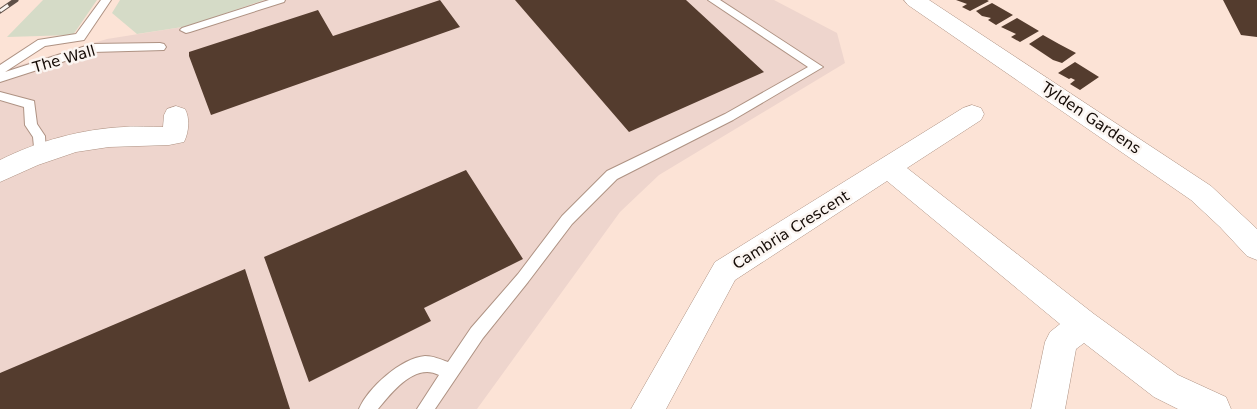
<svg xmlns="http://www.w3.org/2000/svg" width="1257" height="409" font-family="'DejaVu Sans',sans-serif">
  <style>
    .commercial { fill: #eed5cd }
    .green { fill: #d5dbc7 }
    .building { fill: #543c2e }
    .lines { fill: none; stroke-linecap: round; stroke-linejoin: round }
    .service-casing { stroke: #ae9283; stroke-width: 2 }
    .minor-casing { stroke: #ae9283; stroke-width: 1 }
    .service { fill: #fff; fill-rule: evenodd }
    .minor { fill: #fff; fill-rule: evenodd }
    .rail-casing { stroke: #5e5048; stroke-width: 5 }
    .rail { stroke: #fbf5f1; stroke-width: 3; stroke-dasharray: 10; stroke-linecap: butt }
    .labels { text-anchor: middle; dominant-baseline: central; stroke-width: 5; stroke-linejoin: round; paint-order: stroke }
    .street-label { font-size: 15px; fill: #140b06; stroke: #fbf5f1 }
  </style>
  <rect width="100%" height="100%" fill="#fce3d6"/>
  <path class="commercial" d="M264,0H774L837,33L845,63L659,175L620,212L477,409H0V71L107,39L189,26Z"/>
  <path class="green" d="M43,0H97L73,35L7,37Z
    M120,0H264L189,26L137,34L112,13Z"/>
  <path class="building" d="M440,0L460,27L211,115L189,56V52L318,10L333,36Z
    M515,0H686L764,72L629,132Z
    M956,0H987L989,1L970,11L962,7L967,4Z
    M1223,0H1257V37L1241,35Z
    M992,3L1013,15L996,25L988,20L991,18L982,16L976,11Z
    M1017,18L1039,31L1020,42L1011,37L1016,34L1001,27Z
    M1043,35L1059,44L1076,53L1062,63L1053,60L1029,44Z
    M1075,62L1099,77L1080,90L1070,84L1075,80L1071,78L1069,79L1058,73Z
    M466,170L523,259L424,308L431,321L309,382L264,257Z
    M245,269L290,409H0V373Z"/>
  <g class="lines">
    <g class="service-casing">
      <path id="service" d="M101,0H111L84,40L45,46L5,72L92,44L160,43L164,44L166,47L164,50L93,52L0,82V65L38,40L76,34Z
        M269,0H285L284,2L190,32L186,33L180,30L182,28Z
        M708,0H720L823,67L733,120L617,179L572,224L528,282L483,338L435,409H417L439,375C415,362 391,393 378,409H359C368,388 401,358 425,356C433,356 440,359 448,362L471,328L518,274L562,216L607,171L725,114L808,67Z
        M0,92L34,101L37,124L45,136L46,154L45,157H35L33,137L25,125L24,107L0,100Z"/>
    </g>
    <g class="minor-casing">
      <path id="minor" d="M904,0H929L1211,186L1257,229V260L1247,256L1220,227L1191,200L908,5Z
        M972,105L981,108L984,114L981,120L907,168L1094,314L1178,375L1226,397L1231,409H1178L1154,397L1084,343L1076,349L1065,409H1031L1045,342L1050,332L1060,324L887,181L735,280L666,409H631L715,262L963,108Z
        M176,106L185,109C190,118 189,132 184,142L169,145L109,147L76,152L38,165L0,182V160C38,141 82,129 124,127C137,126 150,127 163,127L164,115L167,109Z"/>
    </g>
    <use href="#service" class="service"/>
    <use href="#minor" class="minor"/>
    <g class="rail-casing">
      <path id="rail" d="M0,11L16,0"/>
    </g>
    <use href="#rail" class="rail"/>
  </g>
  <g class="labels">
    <g class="street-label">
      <text transform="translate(64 59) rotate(-16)">The Wall</text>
      <text transform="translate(1091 118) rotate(34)">Tylden Gardens</text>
      <text transform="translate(791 230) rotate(-32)">Cambria Crescent</text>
    </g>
  </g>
</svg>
